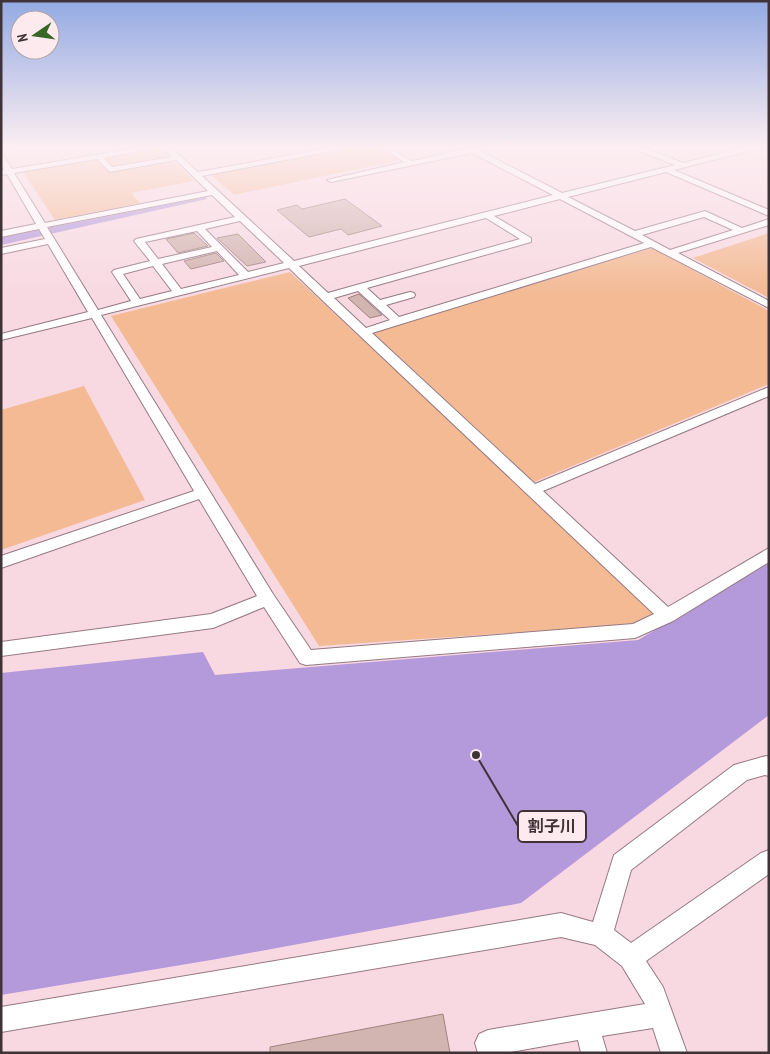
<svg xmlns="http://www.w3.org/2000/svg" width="770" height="1054" font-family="'PT Sans Narrow','Noto Sans JP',sans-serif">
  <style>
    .green { fill: #f3ba94 }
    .water { fill: #b59adb }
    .building { fill: #d2b4b0; stroke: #a08380 }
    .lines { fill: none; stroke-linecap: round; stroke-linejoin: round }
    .minor-casing { stroke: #957982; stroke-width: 2 }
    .major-casing { stroke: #fff; stroke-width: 2 }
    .minor { fill: #fff; fill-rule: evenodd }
    .major { fill: #e8b1e2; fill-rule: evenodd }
    .leader { fill: none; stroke: #3f3337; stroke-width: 2 }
    .callout-dot { fill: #3f3337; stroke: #fdeaef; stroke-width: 2 }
    .callout { fill: #fdeaef; stroke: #3f3337; stroke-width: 2 }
    .callout-label { font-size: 16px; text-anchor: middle; font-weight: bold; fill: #3f3337 }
  </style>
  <rect width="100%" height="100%" fill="#f8d9e2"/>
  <path class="green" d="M159,147L194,181L131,193L140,203L55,220L23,172Z
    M349,147H378L400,160L234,195L210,174Z
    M769,233V298L693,258Z
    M652,248L769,311V384L534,482L373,333Z
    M290,272L655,613L629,625L319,646L111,316Z
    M84,386L145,500L1,550V410Z"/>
  <path class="water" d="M206,197L207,199L1,245V237Z
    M769,563V715L521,903L217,959L1,995V673L203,652L215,675L638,640Z"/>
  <path class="building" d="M345,199L382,226L348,235L341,229L309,237L277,210L297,205L302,209Z
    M194,233L208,246L178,253L166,239Z
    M238,234L266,262L247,266L217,238Z
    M216,253L224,261L191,269L184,261Z
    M359,294L382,315L370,318L348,298Z
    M443,1014L450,1053H270V1047Z"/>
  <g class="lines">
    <g class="minor-casing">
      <path id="minor" d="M1,147H15L1,150Z
        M143,147H157L104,158L112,167L172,157L162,147H170L198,172L335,147H347L344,149L202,176L294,261L553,195L472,153L331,182L327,180L404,162L380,147H387L412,161L466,149L464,147H481L480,151L562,193L675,165L635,149V147H643L683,163L746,147H756V149L674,170L769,210V216L666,172L568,197L635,231L705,211L742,228L769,219V225L678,253L769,301V308L651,247L372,333L535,484L769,387V396L543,491L668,607L769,548V562L673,621L635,638L306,665L300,663L264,607L213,628L1,656V642L211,614L257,596L199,499L1,568V556L194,491L92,318L1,340V334L88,312L48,244L1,254V248L45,239L39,229L1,237V231L36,224L7,174L1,175V171L4,170L1,165V156H4L12,169ZM97,159L110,172L176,160L208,191L45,223L14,173ZM212,195L235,217L136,239L134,241L150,261L114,270L112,272L131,301L98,310L47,227ZM560,199L644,243L399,317L386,305L414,297L415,295L414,293L410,292L380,300L367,288L531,242V238L494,216ZM704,217L733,230L670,250L642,235ZM486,218L520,239L328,293L299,266ZM240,221L284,263L248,272L205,229ZM197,231L212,247L158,259L145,242ZM217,251L239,275L181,289L162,264ZM153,266L172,291L140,299L123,274ZM289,268L321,299L654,614L633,624L311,650L273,594L101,315ZM358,291L390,320L366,328L334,298Z
        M766,756L769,757V776L765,775L747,780L631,870L614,930L631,943L761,853L769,850V874L646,961L663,987L687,1053H661L653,1028L602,1036L607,1053H581L578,1040L505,1053H478L475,1043L479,1034L488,1030L645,1004L622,966L595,945L561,937L1,1032V1007L561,913L593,922L614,855L734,765Z"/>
    </g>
    <g class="major-casing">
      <path id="major" d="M758,147H769V153Z"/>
    </g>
    <use href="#minor" class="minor"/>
    <use href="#major" class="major"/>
  </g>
  <linearGradient id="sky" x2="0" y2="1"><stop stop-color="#93aae3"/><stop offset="0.5" stop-color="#fceef2"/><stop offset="1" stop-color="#fceef2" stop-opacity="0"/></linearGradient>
  <rect width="770" height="294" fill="url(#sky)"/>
  <path class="leader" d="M476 755L518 826"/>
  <circle class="callout-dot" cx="476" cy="755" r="5"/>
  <rect class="callout" x="518" y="811" width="68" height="31" rx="5"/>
  <g class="callout-label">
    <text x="552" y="832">割子川</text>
  </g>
  <rect width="770" height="1054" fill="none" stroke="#3f3337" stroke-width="5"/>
  <g transform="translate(35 35) rotate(257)"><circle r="24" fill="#fdeaef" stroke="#b1a1a5"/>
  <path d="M0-4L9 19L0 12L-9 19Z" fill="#386625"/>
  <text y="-8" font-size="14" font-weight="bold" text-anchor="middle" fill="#3f3337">N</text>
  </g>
</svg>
